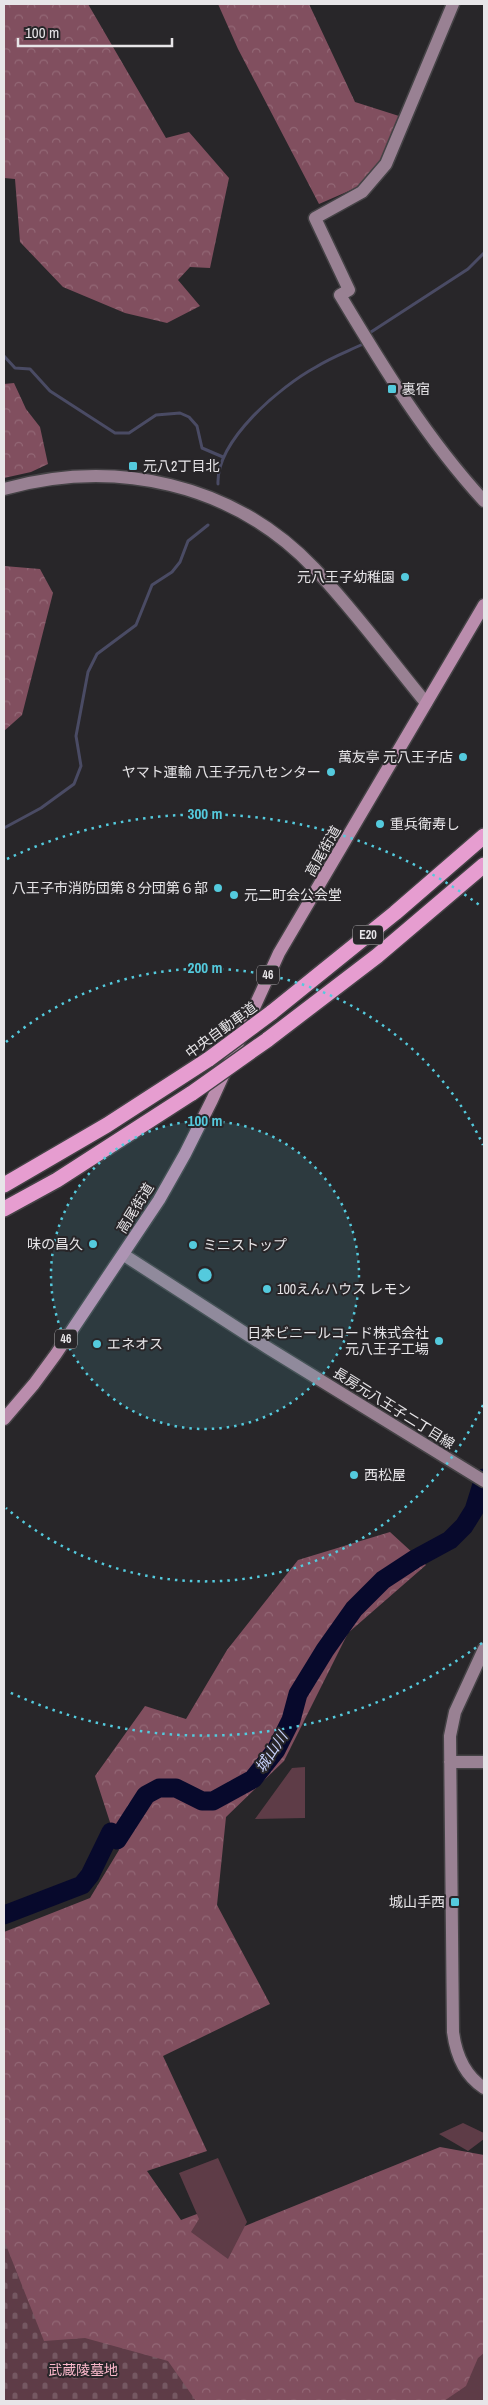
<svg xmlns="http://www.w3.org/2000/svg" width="488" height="2405" font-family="'Archivo Narrow','Noto Sans JP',sans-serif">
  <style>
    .forest { fill: url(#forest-crowns) }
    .cemetery { fill: url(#cemetery-stones) }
    .green { fill: #5e3c47 }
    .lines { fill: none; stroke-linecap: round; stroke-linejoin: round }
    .stream { stroke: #4a4b64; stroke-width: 3 }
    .river { stroke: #07092c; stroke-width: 19 }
    .secondary-casing { stroke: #444245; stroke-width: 15 }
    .primary-casing { stroke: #444245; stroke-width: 15 }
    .highway-casing { stroke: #444245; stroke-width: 18 }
    .secondary { stroke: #998193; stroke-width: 12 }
    .primary { stroke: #ba8dad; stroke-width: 12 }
    .highway { stroke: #e69dd0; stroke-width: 15 }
    .highway-bridge-casing { stroke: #444245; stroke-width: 18; stroke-linecap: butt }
    .highway-bridge { stroke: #e69dd0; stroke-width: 15 }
    .ring { fill: none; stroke: #54cadd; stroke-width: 2.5; stroke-dasharray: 2.5 5 }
    .poi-dot { fill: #54cadd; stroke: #282629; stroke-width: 2 }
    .labels { text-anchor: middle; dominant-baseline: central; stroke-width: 4; stroke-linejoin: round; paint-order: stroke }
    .shield { fill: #282629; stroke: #aeacaf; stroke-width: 1 }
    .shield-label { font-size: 12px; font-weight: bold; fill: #e7e5e8 }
    .poi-label { font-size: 14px; fill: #e7e5e8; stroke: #282629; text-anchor: start }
    .street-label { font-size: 14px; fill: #e7e5e8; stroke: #282629 }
    .park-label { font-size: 14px; fill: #fbb9cc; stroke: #282629 }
    .water-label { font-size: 15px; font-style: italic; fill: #c6d0fa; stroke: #282629 }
    .centre { fill: #54cadd; stroke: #282629; stroke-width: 2.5 }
    .ring-label { font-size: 15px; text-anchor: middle; font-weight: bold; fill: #54cadd; stroke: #282629; stroke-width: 4; stroke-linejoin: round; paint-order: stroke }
  </style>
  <defs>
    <pattern id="forest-crowns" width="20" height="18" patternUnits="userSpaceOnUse" patternTransform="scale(1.25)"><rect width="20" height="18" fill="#814f5f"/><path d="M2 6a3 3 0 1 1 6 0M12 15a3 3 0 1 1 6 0" fill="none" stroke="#936876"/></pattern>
    <pattern id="cemetery-stones" width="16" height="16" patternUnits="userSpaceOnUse" patternTransform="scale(1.25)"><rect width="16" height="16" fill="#5e3c47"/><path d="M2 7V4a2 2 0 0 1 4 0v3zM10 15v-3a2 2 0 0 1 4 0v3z" fill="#755862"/></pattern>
  </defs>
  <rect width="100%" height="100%" fill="#282629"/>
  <path class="forest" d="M4,4H88L166,138L189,132L229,178L210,268L190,267L178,280L200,306L167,323L125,313L63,287L20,242L15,179L4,178Z
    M218,4H309L355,102L399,116L380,163L358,187L319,204L238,49Z
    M14,383L26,409L40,427L48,464L31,472L4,478V384Z
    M4,566L40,569L53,593L22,715L4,731Z
    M390,1532L426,1565L348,1633L284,1761L226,1817L217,1905L270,2004L163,2056L207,2151L147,2171L181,2220L226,2203L245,2226L440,2147L484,2155V2401H4V1932L90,1898L119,1850L95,1776L145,1706L186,1719L227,1650L298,1560Z"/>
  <path class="cemetery" d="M4,2240L44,2341L85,2338L168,2361L196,2401H4Z"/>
  <path class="green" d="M305,1767V1818L255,1819L292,1768Z
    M463,2123L484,2133V2139L468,2151L439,2134Z
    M218,2158L247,2222L228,2259L191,2232L199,2219L179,2173Z
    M484,2353V2401H444L466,2386L478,2358Z"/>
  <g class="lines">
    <path class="stream" d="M371,332L468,269L484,253
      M4,356L15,368L30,369L50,391L115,433H129L156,415L180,413L189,417L197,426L202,448L223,457
      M218,484C216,440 281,386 316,367C330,358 346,352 361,345
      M4,828L41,808L74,784L81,766L76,736L88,672L97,654L136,625L152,585L172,572L180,562L188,541L208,525"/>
    <path class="river" d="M4,1915L82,1885L90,1875L111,1832L117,1840L146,1795L159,1788H176L202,1801H213L253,1779L276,1750L291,1720L298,1694L325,1650L354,1609L383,1580L415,1559L450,1540L464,1526L474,1510L484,1478"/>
    <g class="secondary-casing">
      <path id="secondary" d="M453,4L386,164L362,192L315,218L349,290L340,295C383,367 427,439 484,501
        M4,489C115,458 233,483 314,568C354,610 389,658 426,703
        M124,1255L268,1348L484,1481
        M484,1649L455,1712L450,1736L453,2032C456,2055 464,2075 484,2088
        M450,1762H484"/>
    </g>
    <g class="primary-casing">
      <path id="primary" d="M4,1419L34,1384L56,1354L159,1200L185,1154L212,1100L279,953L484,605"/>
    </g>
    <g class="highway-casing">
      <path id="highway" d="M271,1013L395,913L484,836
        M267,1040L377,956L484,865
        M4,1185L107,1125L209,1059
        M4,1209L57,1180L192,1093"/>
    </g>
    <use href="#secondary" class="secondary"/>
    <use href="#primary" class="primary"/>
    <use href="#highway" class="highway"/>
    <g class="highway-bridge-casing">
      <path id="highway-bridge" d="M209,1059L271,1013
        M192,1093L267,1040"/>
    </g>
    <use href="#highway-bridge" class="highway-bridge"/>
  </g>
  <circle cx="205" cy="1275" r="154" fill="#54cadd" fill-opacity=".12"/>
  <g class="ring">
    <circle cx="205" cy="1275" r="154"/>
    <path d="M483 1405A307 307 0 0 1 6 1508M6 1042A307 307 0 0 1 483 1145"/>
    <path d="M482 1643A461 461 0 0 1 7 1691M7 859A461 461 0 0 1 482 907"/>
  </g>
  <g class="poi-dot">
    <rect x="387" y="384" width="10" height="10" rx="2.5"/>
    <rect x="128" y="461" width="10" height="10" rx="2.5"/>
    <circle cx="405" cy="577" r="5"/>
    <circle cx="463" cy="757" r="5"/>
    <circle cx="331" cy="772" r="5"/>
    <circle cx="380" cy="824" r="5"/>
    <circle cx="218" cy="888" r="5"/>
    <circle cx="234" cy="895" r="5"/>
    <circle cx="93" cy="1244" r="5"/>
    <circle cx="193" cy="1245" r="5"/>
    <circle cx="267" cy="1289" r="5"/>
    <circle cx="439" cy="1341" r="5"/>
    <circle cx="97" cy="1344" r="5"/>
    <circle cx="354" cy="1475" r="5"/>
    <rect x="450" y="1897" width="10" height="10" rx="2.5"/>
  </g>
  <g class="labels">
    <g class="shield">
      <rect x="353" y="925.5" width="30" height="19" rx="4"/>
      <rect x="257" y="965.5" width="22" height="19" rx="4"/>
      <rect x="55" y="1329.5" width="22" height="19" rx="4"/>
    </g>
    <g class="shield-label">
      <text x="368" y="935">E20</text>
      <text x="268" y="975">46</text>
      <text x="66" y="1339">46</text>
    </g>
    <g class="poi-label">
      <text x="402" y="389">裏宿</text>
      <text x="143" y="466">元八2丁目北</text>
      <text x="395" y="577" text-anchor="end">元八王子幼稚園</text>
      <text x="453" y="757" text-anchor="end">萬友亭 元八王子店</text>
      <text x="321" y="772" text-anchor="end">ヤマト運輸 八王子元八センター</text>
      <text x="390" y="824">重兵衛寿し</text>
      <text x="208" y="888" text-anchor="end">八王子市消防団第８分団第６部</text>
      <text x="244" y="895">元二町会公会堂</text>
      <text x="83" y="1244" text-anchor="end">味の昌久</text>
      <text x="203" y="1245">ミニストップ</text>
      <text x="277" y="1289">100えんハウス レモン</text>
      <text x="429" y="1333" text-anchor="end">日本ビニールコード株式会社<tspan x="429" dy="16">元八王子工場</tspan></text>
      <text x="107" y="1344">エネオス</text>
      <text x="364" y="1475">西松屋</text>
      <text x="445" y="1902" text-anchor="end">城山手西</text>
    </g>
    <g class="street-label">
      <text transform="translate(323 851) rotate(-60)">高尾街道</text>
      <text transform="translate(221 1030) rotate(-36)">中央自動車道</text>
      <text transform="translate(135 1208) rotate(-58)">高尾街道</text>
      <text transform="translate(394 1408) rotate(32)">長房元八王子二丁目線</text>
    </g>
    <g class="park-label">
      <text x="83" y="2370">武蔵陵墓地</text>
    </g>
    <g class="water-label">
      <text transform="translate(271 1752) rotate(-57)">城山川</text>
    </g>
  </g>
  <circle cx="205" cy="1275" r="8" class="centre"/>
  <g class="ring-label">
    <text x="205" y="819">300 m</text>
    <text x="205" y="973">200 m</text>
    <text x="205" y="1126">100 m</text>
  </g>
  <rect width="488" height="2405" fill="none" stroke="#e7e5e8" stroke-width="10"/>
  <path d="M18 38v8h154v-8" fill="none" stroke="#e7e5e8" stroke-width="2.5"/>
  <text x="25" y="38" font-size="15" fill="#e7e5e8" stroke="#282629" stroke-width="4" paint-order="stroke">100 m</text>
</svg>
